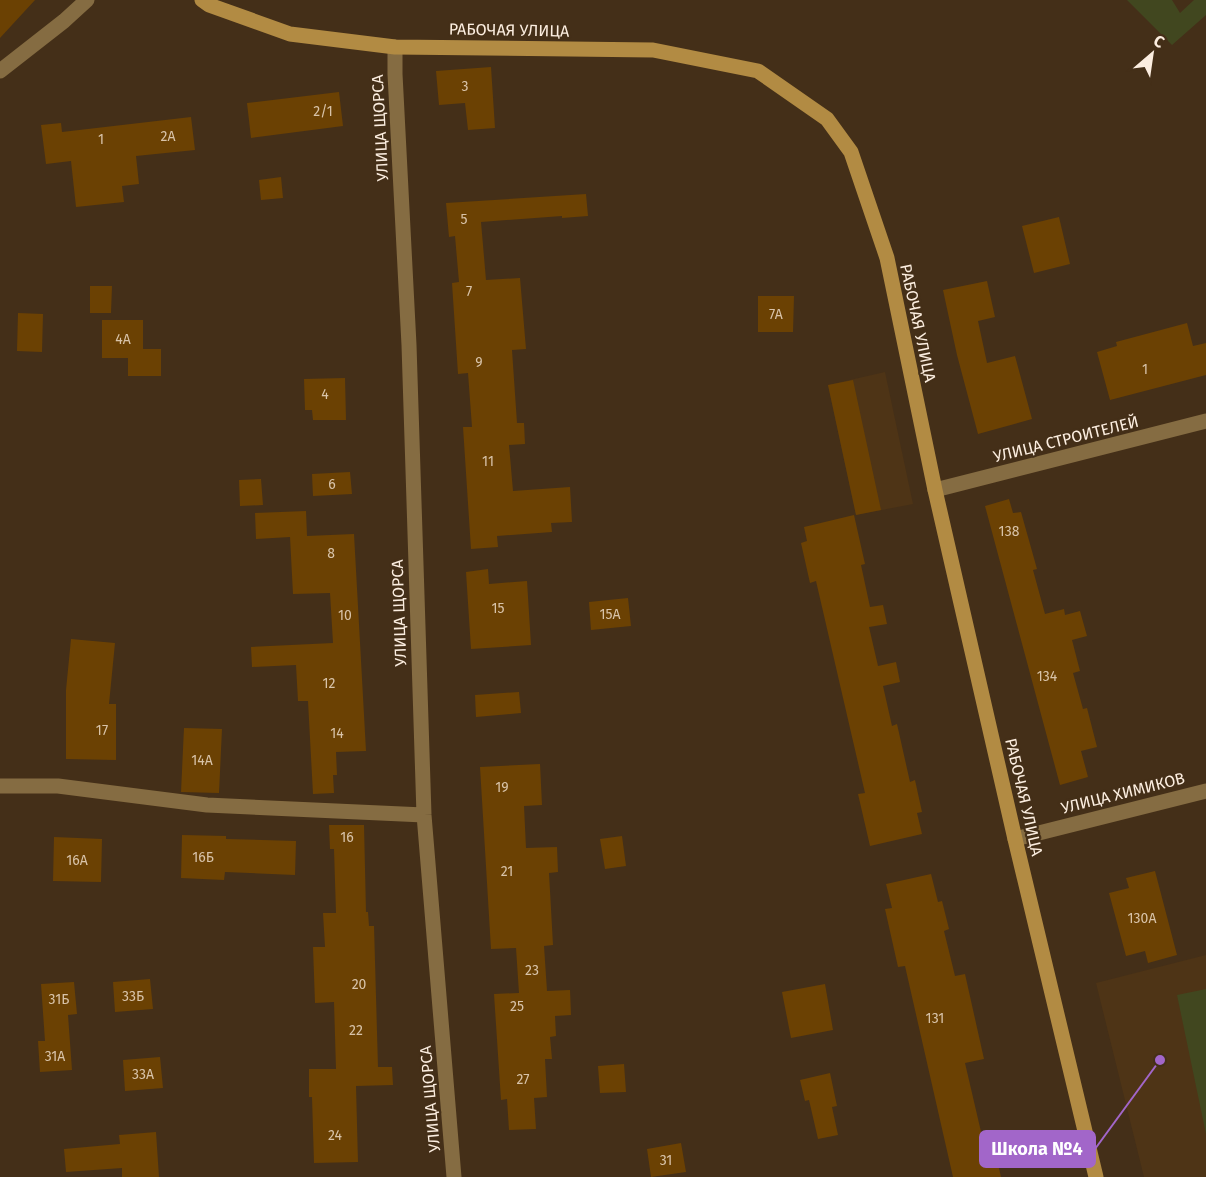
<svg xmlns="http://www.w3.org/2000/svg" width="1206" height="1177" font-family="'Fira Sans',sans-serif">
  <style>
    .built { fill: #4e3416 }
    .green { fill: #41471f }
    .building { fill: #6b4103 }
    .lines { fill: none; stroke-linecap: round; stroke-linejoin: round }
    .street { stroke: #856c42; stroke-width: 15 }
    .secondary { stroke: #b28b43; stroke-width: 15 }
    .labels { text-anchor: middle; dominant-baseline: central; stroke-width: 4.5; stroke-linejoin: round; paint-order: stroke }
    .number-label { font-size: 14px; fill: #d8c3a9 }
    .street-label { font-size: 16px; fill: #fceee0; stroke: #442f18 }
    .leader { fill: none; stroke: #a266c9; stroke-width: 2 }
    .callout-dot { fill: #a266c9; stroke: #442f18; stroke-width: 2 }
    .callout { fill: #a266c9; stroke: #a266c9; stroke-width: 2 }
    .callout-label { font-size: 18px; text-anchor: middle; font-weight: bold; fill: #fff }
  </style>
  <rect width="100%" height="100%" fill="#442f18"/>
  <path class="built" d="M885,372L913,504L856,515L828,385Z
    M1206,955V1177H1144L1096,983Z"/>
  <path class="green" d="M1127,0H1172L1180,13L1194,0H1206V15L1172,45Z
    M1206,989V1134L1177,995Z"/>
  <path class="building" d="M0,0H35L0,38Z
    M491,67L495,128L468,130L465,103L439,105L436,71Z
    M339,92L343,126L251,138L247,103Z
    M191,117L195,150L136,156L139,184L122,186L124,202L76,207L71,161L46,164L41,125L61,123L62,132Z
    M281,177L283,198L261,200L259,180Z
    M586,194L588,216L562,218V216L481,222L486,280L520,278L526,349L512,350L517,423H524L525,444L509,445L513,491L570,487L572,522L551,523L552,532L497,536L498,547L471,549L463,427H472L468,373L458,374L452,283L459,282L455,236L449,237L446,203Z
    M1059,217L1070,264L1034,273L1022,226Z
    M987,281L995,317L978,321L987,363L1015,356L1032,419L978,434L957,355L943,290Z
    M90,286H112L111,313H90Z
    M758,296H794L793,332H758Z
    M18,313L43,314L42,352L17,351Z
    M102,320H143V349H161V376H128V358H102Z
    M1187,323L1193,346L1206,343V375L1110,400L1097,352L1117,346L1116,342Z
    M345,378L346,420H313L312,410H305L304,379Z
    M853,380L881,510L856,515L828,385Z
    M350,472L352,494L313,496L312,474Z
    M261,479L263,505L240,506L239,480Z
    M1009,499L1013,513L1021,512L1037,569L1033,570L1045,614L1064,609L1065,615L1080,611L1087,636L1072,640L1080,671L1073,673L1083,709L1087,708L1097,747L1081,751L1088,777L1060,785L985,506Z
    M306,511L307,536L354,534L366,751L336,752L337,775H333L334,793L313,794L308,701H298L296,665L252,667L251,647L333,643L330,593L293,594L290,537L256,539L255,513Z
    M854,515L865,564L861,565L870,607L883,605L887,624L869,627L878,666L896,662L900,682L883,686L892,726L897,724L910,782L915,780L922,812L917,813L922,834L870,846L858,794L865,793L816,581L810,583L801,543L807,541L804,527Z
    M488,569L489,584L527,581L531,645L471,649L466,572Z
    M628,598L631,626L591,630L589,602Z
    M71,639L115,643L109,704H116V760L66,759V690Z
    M519,692L521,713L476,717L475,695Z
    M184,728L222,729L219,793L181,792Z
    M540,764L542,805L524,806L526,848L557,847L558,872L549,873L553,945L544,946L547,991L570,990L571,1015L555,1016L556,1036L550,1037L552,1059H545L547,1097L534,1098L536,1129L509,1130L507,1099L501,1100L494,994L519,993L516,948L491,949L480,767Z
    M329,825H364L366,912H368L369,926H374L378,1067H392L393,1085L356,1086L358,1162L314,1163L312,1097H309V1069H336L334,1002L315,1003L313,947H325L323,913H336L334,849H330Z
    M182,835L226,836V839L296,841L295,875L225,872L224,880L181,878Z
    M622,836L626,866L605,869L600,839Z
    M54,837L102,839L101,882L53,881Z
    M1155,871L1177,955L1148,963L1145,951L1126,956L1109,893L1129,888L1126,878Z
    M931,874L938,902L942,901L949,929L944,931L955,976L965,974L984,1059L965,1063L982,1136L991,1134L1001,1177H953L905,966L898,967L885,909L892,908L886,884Z
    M150,979L153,1009L115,1012L113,982Z
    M74,982L77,1014L68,1015L72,1070L40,1072L38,1041H45L41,984Z
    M825,984L833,1030L791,1038L782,992Z
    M160,1057L163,1088L125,1091L123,1060Z
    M624,1064L626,1092L600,1093L598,1066Z
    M830,1073L837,1106L832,1107L838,1135L818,1139L809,1100L805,1101L800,1080Z
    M156,1132L159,1177H122V1168L66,1172L64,1149L120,1144L119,1135Z
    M681,1143L686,1172L651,1177L647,1149Z"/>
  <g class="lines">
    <path class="street" d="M395,47V74L409,345L424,815L454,1177
      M0,71L64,21L87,0
      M935,490L1206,421
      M0,786H58L207,805L424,815
      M1015,839L1206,791"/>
    <path class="secondary" d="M202,0L209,5L290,34L395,47L653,50L758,71L827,119L851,152L887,258L935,490L1015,839L1096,1177"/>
  </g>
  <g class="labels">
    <g class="number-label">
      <text x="465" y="86">3</text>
      <text x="323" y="111">2/1</text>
      <text x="168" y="136">2А</text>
      <text x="101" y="139">1</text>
      <text x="464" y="219">5</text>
      <text x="469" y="291">7</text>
      <text x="776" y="314">7А</text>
      <text x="123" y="339">4А</text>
      <text x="479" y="362">9</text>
      <text x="1145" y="369">1</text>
      <text x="325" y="394">4</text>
      <text x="488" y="461">11</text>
      <text x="332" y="484">6</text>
      <text x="1009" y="531">138</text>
      <text x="331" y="553">8</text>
      <text x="498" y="608">15</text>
      <text x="610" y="614">15А</text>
      <text x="345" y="615">10</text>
      <text x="1047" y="676">134</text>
      <text x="329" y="683">12</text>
      <text x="102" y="730">17</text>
      <text x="337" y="733">14</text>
      <text x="202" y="760">14А</text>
      <text x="502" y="787">19</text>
      <text x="347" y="837">16</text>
      <text x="203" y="857">16Б</text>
      <text x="77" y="860">16А</text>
      <text x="507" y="871">21</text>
      <text x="1142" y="918">130А</text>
      <text x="532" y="970">23</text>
      <text x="359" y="984">20</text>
      <text x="133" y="996">33Б</text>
      <text x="59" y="999">31Б</text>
      <text x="517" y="1006">25</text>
      <text x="935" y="1018">131</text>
      <text x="356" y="1030">22</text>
      <text x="55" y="1056">31А</text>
      <text x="143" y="1074">33А</text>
      <text x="523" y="1079">27</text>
      <text x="335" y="1135">24</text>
      <text x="666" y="1160">31</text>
    </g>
    <g class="street-label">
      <text transform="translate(509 30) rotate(1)">РАБОЧАЯ УЛИЦА</text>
      <text transform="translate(380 128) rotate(-93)">УЛИЦА ЩОРСА</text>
      <text transform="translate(918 323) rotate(78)">РАБОЧАЯ УЛИЦА</text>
      <text transform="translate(1066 439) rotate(-14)">УЛИЦА СТРОИТЕЛЕЙ</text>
      <text transform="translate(399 613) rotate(-92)">УЛИЦА ЩОРСА</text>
      <text transform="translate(1123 793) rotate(-14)">УЛИЦА ХИМИКОВ</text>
      <text transform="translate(1024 797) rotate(77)">РАБОЧАЯ УЛИЦА</text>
      <text transform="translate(430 1099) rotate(-95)">УЛИЦА ЩОРСА</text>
    </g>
  </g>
  <path class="leader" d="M1160 1060L1095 1149"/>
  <circle class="callout-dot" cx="1160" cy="1060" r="6"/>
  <rect class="callout" x="980" y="1131" width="115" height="36" rx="6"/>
  <g class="callout-label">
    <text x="1037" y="1155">Школа №4</text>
  </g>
  <g transform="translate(1152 54) rotate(29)" stroke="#442f18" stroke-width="4.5" paint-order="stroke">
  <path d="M0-4.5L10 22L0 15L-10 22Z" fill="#fceee0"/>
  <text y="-9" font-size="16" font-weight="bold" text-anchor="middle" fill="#fceee0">С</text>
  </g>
</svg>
